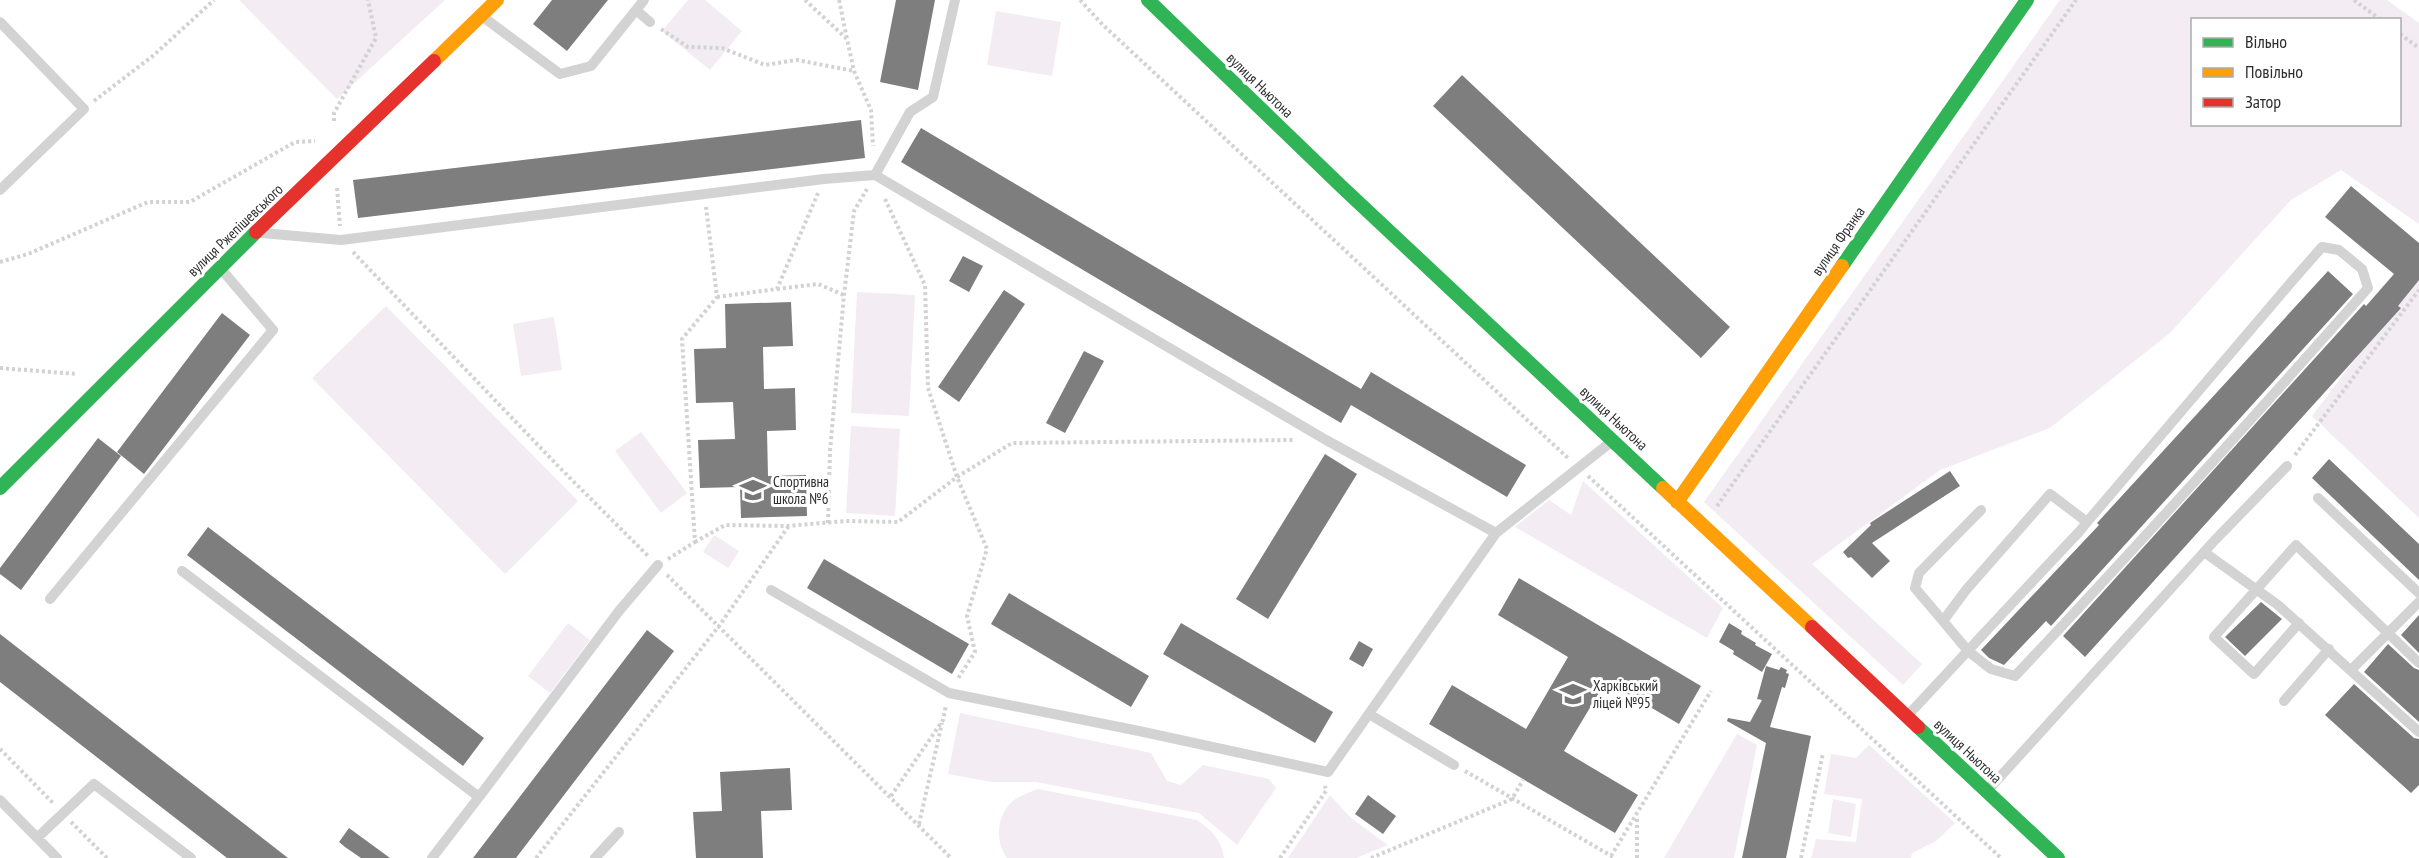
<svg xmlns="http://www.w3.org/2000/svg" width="2419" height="858" font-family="'PT Sans Narrow',sans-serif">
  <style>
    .green { fill: #f3ecf3; fill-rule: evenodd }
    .building { fill: #7e7e7e }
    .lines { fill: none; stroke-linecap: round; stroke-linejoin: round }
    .path { stroke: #d2d2d2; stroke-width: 4; stroke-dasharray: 3 3; stroke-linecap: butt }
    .lane { stroke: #d3d3d3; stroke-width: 10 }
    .fast { stroke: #30b455; stroke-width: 14 }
    .slow { stroke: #ff9f0a; stroke-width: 14 }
    .jam { stroke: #e5322d; stroke-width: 14 }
    .labels { text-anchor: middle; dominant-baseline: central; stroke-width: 6; stroke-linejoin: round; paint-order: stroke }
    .street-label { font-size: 15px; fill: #2e2e2e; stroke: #fff }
    .poi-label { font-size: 15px; fill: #2e2e2e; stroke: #fff; text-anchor: start }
  </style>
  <rect width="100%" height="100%" fill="#fff"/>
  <path class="green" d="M239,0H445L337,99Z
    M688,0H705L742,31L710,70L662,31Z
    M2060,0H2387L2419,23V224L2341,170L2291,200L2170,333L2050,428L1940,470L1812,564L1922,664L1903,685L1704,502ZM2192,20H2400V124H2192Z
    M996,11L1061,22L1052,76L987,65Z
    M2419,275V518L2312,416Z
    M857,292L915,295L909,416L851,413Z
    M386,306L578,501L505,574L312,378Z
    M554,317L562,370L521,376L513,324Z
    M851,426L900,429L895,516L846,513Z
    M641,432L687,493L661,513L615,451Z
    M1583,481L1723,608L1707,638L1515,527L1549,500L1571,515Z
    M714,535L739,551L728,568L703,552Z
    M568,623L590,640L550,693L528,676Z
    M960,713L1151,753L1167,781L1181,785L1203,765L1269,779L1276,788L1237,845L1199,813L1036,782H992L948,774Z
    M1737,734L1757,745L1734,858H1664Z
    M1869,745L1955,823L1936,841L1912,853L1911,858H1811L1816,839L1856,842L1862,799L1824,794L1831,754L1856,758Z
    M1038,789L1197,820C1212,831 1221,839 1224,858H1007C996,843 996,820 1009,805C1015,797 1028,793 1038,789Z
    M1330,795L1351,818L1388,845L1356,858H1288Z
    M1833,799L1856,804L1851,837L1828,833Z"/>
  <path class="building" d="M552,0H608L567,51L533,24Z
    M896,0H935L918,90L880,82Z
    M1462,75L1730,327L1701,358L1433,106Z
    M861,120L865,158L358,218L353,180Z
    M921,128L1361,389L1371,372L1526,465L1507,497L1351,405L1341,423L901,162Z
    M2351,186L2419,243V280L2398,306L2401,308L2085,657L2063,636L2364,304L2366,306L2394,274L2325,217Z
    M963,256L983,266L969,292L949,281Z
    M2328,271L2353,294L2051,626L2046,621L2004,665L1989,658L1981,650L2099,525L2097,523Z
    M1004,290L1025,304L959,402L938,387Z
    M791,302L793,346L763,347L764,389L795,388L796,430L767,431L768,476L806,475L807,516L741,518L740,487L700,488L698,440L735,439L733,402L696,403L694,349L726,348L725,304Z
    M222,313L250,335L144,474L117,452Z
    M1084,351L1104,361L1065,433L1046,423Z
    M98,438L121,456L21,590L0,574V568Z
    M1325,454L1357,474L1268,619L1236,599Z
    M2329,459L2419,544V580L2312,478Z
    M1950,471L1960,486L1872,543L1890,561L1872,578L1851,557L1848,558L1843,552L1871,525L1870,523Z
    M208,527L484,738L463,766L187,555Z
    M824,559L969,644L952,674L807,588Z
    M1519,578L1701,686L1679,724L1606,681L1564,751L1638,795L1615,833L1429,724L1452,685L1526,729L1568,657L1498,615Z
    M1009,593L1149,676L1131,707L991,624Z
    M2261,602L2282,619L2245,656L2225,637Z
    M2419,615V653L2401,635Z
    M1181,623L1333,712L1315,743L1163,654Z
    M1729,623L1742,631L1741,634L1756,643L1755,645L1772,654L1762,672L1733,654L1734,651L1719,642Z
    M647,630L674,651L516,858H473Z
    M0,634L288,858H227L143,793L0,682Z
    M1359,641L1373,649L1363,667L1349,659Z
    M2388,644L2414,668L2419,670V722L2364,672Z
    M1766,666L1779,670L1781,667L1787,670L1786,673L1789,674L1785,688L1782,687L1770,727L1811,736L1786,858H1742L1766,743L1727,721L1728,718L1750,722L1762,700L1757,699Z
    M2354,684L2414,738L2419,739V785L2411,793L2325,715Z
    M790,768L792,810L761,811L763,858H696L693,812L722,811L720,772Z
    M1368,795L1396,816L1383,834L1355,814Z
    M349,828L390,858H361L345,847L339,842Z"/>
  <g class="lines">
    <path class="path" d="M805,0L847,39L854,71L871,110L873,146
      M839,0L847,39
      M1080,0L1103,25L1569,459
      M2354,0L2381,20
      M661,29L688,47L722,48L765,65L797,60L854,71
      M2400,34L2419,48
      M94,101L154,55L214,0
      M334,121V113L376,38L368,0
      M337,188L340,226
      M885,199L925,285L928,388L957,477L987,549L967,616L975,652L957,680
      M353,252L560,468L649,557
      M0,262L28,254L148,202H190L295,142L315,141
      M777,289L818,284L844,295
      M717,297L777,289L818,193
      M0,368L77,374
      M2295,455L2419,290
      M1588,476L2001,858
      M1717,506L2076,0
      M828,523L830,451L844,295L854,211L867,189
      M695,542L725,525L788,526L846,521L898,522L957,477L1012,443L1295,440
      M668,559L695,542L682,339L717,297L706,207
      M667,575L951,858
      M0,749L54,804
      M1465,771L1615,858
      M891,796L943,720L946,705
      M71,822L107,858
      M919,824L942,723
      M1611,856L1711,691
      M536,858L719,626L788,527
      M1280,858L1326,791L1325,786
      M1371,858L1512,799L1523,780
      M1637,858V817
      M1801,858L1823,753"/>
    <path class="lane" d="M636,10L650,22
      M483,17L560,74L591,66L644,0
      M0,22L84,109L0,190
      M875,175L1326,440L1496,533L1611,442
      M262,233L341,240L824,179L875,175L910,112L933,97L955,0
      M2318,498L2419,593
      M2204,552L2278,605L2419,732
      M182,571L479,797L432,858
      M771,590L949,693L1139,731L1328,772L1496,533
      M50,599L273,330L222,270
      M1943,621L1915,588L1919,573L1981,510
      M2299,623L2254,674L2214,637L2296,545L2419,663
      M2352,669L2419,602
      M2284,701L2329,649
      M1369,714L1454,765
      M1909,714C1966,653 2022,592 2079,532L2087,522L2293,280L2322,247L2339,250L2362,269L2368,288C2252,419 2135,549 2015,676L1991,669L1968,651L1943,621L1966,590L2050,494L2087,522
      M1989,789L2215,540L2287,466
      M479,797L619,611L658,565
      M0,800L57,858
      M37,838L94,784L191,858
      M595,858L619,832"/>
    <path class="fast" d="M1148,0L1342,187L1663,488
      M1842,266L2027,0
      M0,488L256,232
      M1918,727L2058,858"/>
    <path class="slow" d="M434,61L497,0
      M1663,488L1812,627
      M1677,502L1842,266"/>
    <path class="jam" d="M256,232L434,61
      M1812,627L1918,727"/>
  </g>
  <defs>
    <g id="school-bare" transform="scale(2.07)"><path d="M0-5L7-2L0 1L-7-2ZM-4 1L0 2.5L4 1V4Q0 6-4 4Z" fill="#777" stroke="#fff" stroke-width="2.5" paint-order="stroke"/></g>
  </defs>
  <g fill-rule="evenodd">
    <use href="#school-bare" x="753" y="490"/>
    <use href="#school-bare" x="1573" y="694"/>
  </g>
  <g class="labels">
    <g class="street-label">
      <text transform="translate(1260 85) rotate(44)">вулиця Ньютона</text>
      <text transform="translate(235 230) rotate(-44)">вулиця Ржепішевського</text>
      <text transform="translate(1838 241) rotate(-55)">вулиця Франка</text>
      <text transform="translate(1614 418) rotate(43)">вулиця Ньютона</text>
      <text transform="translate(1968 751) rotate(43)">вулиця Ньютона</text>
    </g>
    <g class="poi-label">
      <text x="773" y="481">Спортивна<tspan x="773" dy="17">школа №6</tspan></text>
      <text x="1593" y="685">Харківський<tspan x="1593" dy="17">ліцей №95</tspan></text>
    </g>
  </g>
  <rect x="2191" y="18" width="210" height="108" fill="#ffffff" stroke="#ababab" stroke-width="1.5"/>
  <rect x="2203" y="38" width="30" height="9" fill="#30b455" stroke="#ababab" stroke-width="1.5"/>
  <text x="2245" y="48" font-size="18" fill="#2e2e2e">Вільно</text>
  <rect x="2203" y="68" width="30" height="9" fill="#ff9f0a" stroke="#ababab" stroke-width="1.5"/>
  <text x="2245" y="78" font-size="18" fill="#2e2e2e">Повільно</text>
  <rect x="2203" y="98" width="30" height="9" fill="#e5322d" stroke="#ababab" stroke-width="1.5"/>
  <text x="2245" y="108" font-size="18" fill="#2e2e2e">Затор</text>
</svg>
